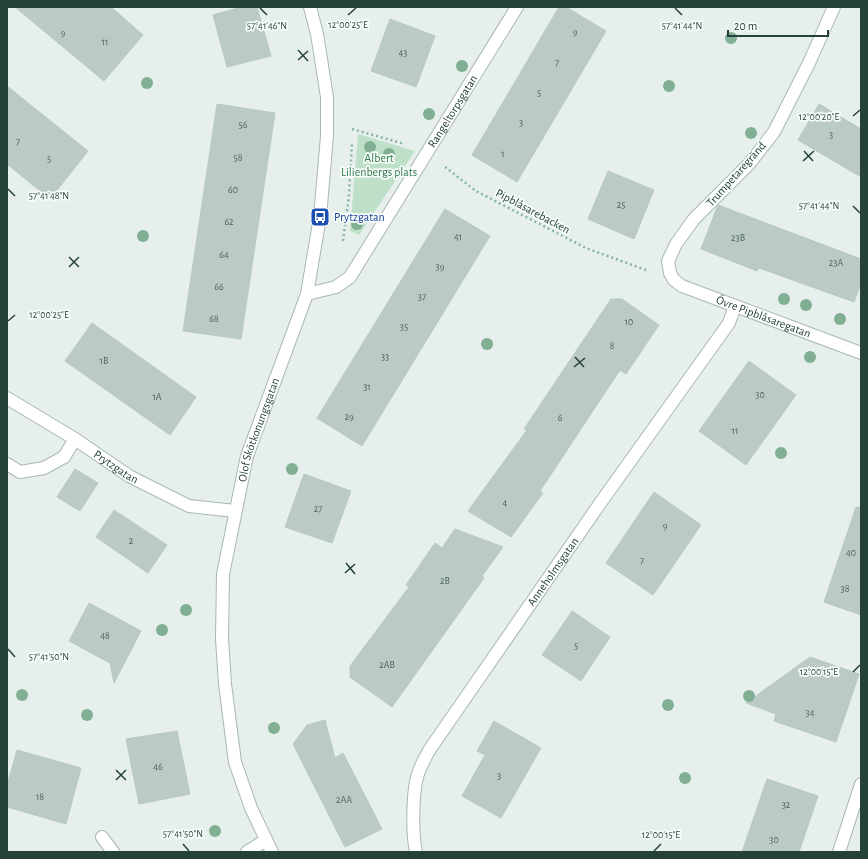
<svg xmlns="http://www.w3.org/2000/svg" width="868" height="859" font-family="'Alegreya Sans',sans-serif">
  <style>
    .green { fill: #bfe0c8 }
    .building { fill: #bbcac4; stroke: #b8c9c2 }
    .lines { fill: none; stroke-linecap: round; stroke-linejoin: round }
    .service-casing { stroke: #a8b8b2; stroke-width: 14 }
    .minor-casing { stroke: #a8b8b2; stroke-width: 14 }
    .path { stroke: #86b3a5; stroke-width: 2.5; stroke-dasharray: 2 3; stroke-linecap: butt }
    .service { stroke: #fff; stroke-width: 12 }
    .minor { stroke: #fff; stroke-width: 12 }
    .tree { fill: #80af93 }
    .ticks { fill: none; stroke: #24423a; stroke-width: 1.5 }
    .labels { text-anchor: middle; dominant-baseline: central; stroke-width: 3.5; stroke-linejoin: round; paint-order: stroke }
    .number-label { font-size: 10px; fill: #4a645c }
    .street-label { font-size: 12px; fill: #24423a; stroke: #f7fbf9 }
    .park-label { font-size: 12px; fill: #2d7a4b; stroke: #f7fbf9 }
    .transit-label { font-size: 12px; fill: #164399; stroke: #f7fbf9; text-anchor: start }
    .ticks-label { font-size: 10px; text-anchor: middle; fill: #24423a; stroke: #f7fbf9; stroke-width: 3.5; stroke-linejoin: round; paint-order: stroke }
  </style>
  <rect width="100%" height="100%" fill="#e6efeb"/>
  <path class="green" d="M358,134L415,151L359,235L350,231Z"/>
  <path class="building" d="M15,7H111L143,35L104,81Z
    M242,7H257L271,56L227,67L213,15Z
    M559,7H566L606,31L517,182L472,155Z
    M390,19L435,36L416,87L371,71Z
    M7,86L88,151L50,199L7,164Z
    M217,104L275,113L241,339L183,331Z
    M819,104L861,129V177L798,140Z
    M608,171L654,190L634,239L588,219Z
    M718,205L861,259V283L854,302L759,268L757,271L701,249Z
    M445,209L490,236L362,446L317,418Z
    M611,299H622L659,325L626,374L620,370L540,491L543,493L511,537L468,511L527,430L524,429Z
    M92,323L196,397L170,435L65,361Z
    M749,361L796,395L746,465L699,431Z
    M75,469L98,483L80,511L57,497Z
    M304,474L351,491L332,543L285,527Z
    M654,492L701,525L653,595L606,563Z
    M856,507L861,508V615L824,602Z
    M114,510L167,545L148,573L96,537Z
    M455,529L503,547L482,576L484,578L392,707L350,677V666L409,587L406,585L435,543L442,548Z
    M89,603L141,631L114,683L110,663L69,641Z
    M572,611L610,637L581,681L542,655Z
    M810,657L859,674L836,742L774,721L776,714L746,703Z
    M325,720L335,758L343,753L382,829L345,847L293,744L307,725Z
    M494,721L541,748L501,818L462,796L485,755L477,751Z
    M177,731L190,794L139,804L126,739Z
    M17,750L81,768L66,824L7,807V786Z
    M767,779L818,796L799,852H742Z"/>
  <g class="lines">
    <g class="service-casing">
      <path id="service" d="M7,464L20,472L44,468L64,457L75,439
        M102,837L113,852"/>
    </g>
    <g class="minor-casing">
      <g id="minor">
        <path id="s1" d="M834,7L809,63L774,132L749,164L694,219L676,244L668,261L670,273L674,280L682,286L861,353"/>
        <path id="s2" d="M307,294L336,287L350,277L517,7"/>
        <path id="s3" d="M7,398L75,439L129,476L189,506L235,511"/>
        <path d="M247,852L266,840"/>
        <path id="s4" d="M272,852L251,808L235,762L225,684L222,639L223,574L247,456L307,294L320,217L327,136V97L317,34L310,7"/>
        <path id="s5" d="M416,852C412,833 412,789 419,771C422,763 426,756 430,749L601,502L729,323L735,306"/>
        <path d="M839,852L861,784"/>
      </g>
    </g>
    <path class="path" d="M352,129L405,144
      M445,167L476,191L586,248L646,270
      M343,241L349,195L352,142"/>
    <use href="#service" class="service"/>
    <use href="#minor" class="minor"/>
  </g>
  <g class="tree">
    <circle cx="731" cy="38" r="6"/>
    <circle cx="462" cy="66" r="6"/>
    <circle cx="147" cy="83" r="6"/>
    <circle cx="669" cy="86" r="6"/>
    <circle cx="429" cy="114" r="6"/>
    <circle cx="751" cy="133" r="6"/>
    <circle cx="370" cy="147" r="6"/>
    <circle cx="389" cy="154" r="6"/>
    <circle cx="357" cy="224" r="6"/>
    <circle cx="143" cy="236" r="6"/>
    <circle cx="784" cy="299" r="6"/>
    <circle cx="806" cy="305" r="6"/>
    <circle cx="840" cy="319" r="6"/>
    <circle cx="487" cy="344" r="6"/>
    <circle cx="810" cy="357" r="6"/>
    <circle cx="781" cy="453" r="6"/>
    <circle cx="292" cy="469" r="6"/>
    <circle cx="186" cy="610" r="6"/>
    <circle cx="162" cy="630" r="6"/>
    <circle cx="22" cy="695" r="6"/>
    <circle cx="749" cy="696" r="6"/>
    <circle cx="668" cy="705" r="6"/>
    <circle cx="87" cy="715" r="6"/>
    <circle cx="274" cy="728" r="6"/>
    <circle cx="685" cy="778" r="6"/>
    <circle cx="215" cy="831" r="6"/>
  </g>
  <path class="ticks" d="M260,8L267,15M675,8L682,15M348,15L356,8M298,50L308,61M298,60L308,51M853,116L860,110M804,151L813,161M803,161L814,151M8,189L15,196M853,206L860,213M69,257L79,267M69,267L79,257M8,321L15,315M575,357L584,367M574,367L585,358M346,563L355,574M345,573L355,564M8,649L15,657M853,672L860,665M116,770L126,780M116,780L126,770M183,844L189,851M654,851L661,844"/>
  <defs>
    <g id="bus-square" transform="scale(1)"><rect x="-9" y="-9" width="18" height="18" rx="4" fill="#1a4fb4" stroke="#f7fbf9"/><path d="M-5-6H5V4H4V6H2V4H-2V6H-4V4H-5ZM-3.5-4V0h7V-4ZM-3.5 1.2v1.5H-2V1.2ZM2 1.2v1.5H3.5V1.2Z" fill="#fff"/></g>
  </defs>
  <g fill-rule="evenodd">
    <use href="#bus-square" x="320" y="217"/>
  </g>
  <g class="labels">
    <g class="number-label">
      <text x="575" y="32">9</text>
      <text x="63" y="33">9</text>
      <text x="105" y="42">11</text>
      <text x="403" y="53">43</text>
      <text x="557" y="63">7</text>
      <text x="539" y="93">5</text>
      <text x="521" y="123">3</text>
      <text x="243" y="125">56</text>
      <text x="831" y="135">3</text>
      <text x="18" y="142">7</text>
      <text x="503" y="154">1</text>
      <text x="238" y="158">58</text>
      <text x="49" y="159">5</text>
      <text x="233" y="190">60</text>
      <text x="621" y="205">25</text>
      <text x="229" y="222">62</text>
      <text x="458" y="237">41</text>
      <text x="738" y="238">23B</text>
      <text x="224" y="255">64</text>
      <text x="836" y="263">23A</text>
      <text x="440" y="267">39</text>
      <text x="219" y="287">66</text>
      <text x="422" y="297">37</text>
      <text x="214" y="319">68</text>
      <text x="629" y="322">10</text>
      <text x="404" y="327">35</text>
      <text x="612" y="346">8</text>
      <text x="385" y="357">33</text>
      <text x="104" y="361">1B</text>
      <text x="367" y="387">31</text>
      <text x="760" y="395">30</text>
      <text x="157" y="397">1A</text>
      <text x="349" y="417">29</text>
      <text x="560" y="418">6</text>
      <text x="735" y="431">11</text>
      <text x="505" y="503">4</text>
      <text x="318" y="509">27</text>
      <text x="665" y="526">9</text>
      <text x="131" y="541">2</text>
      <text x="851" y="553">40</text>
      <text x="642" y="561">7</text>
      <text x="445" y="581">2B</text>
      <text x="845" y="589">38</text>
      <text x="105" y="636">48</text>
      <text x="576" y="646">5</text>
      <text x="387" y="665">2AB</text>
      <text x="810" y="713">34</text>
      <text x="158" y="767">46</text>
      <text x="499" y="776">3</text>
      <text x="40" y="797">18</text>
      <text x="344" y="800">2AA</text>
      <text x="786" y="805">32</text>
      <text x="774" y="840">30</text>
    </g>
    <g class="street-label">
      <text stroke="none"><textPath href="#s2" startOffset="242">Rangeltorpsgatan</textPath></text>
      <text transform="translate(736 174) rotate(-48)">Trumpetaregränd</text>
      <text transform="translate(533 211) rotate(28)">Pipblåsarebacken</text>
      <text stroke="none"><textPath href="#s1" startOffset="424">Övre Pipblåsaregatan</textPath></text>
      <text stroke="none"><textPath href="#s4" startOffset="435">Olof Skötkonungsgatan</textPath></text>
      <text stroke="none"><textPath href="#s3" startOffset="129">Prytzgatan</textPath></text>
      <text stroke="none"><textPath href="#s5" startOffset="322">Anneholmsgatan</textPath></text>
    </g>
    <g class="park-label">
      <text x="379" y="158">Albert<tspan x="379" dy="14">Lilienbergs plats</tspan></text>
    </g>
    <g class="transit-label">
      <text x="334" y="217">Prytzgatan</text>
    </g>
  </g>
  <g class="ticks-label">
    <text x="348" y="28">12°00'25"E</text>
    <text x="682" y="29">57°41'44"N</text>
    <text x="267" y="29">57°41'46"N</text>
    <text x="819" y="120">12°00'20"E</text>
    <text x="49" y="199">57°41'48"N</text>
    <text x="819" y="209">57°41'44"N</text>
    <text x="49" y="318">12°00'25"E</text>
    <text x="49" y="660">57°41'50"N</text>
    <text x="819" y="675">12°00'15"E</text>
    <text x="183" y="837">57°41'50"N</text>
    <text x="661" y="838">12°00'15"E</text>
  </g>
  <rect width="868" height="859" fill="none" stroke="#24423a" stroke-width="16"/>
  <path d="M728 30v6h100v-6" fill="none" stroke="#24423a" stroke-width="2"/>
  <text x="734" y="30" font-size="12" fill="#24423a" stroke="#f7fbf9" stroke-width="3" paint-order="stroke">20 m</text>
</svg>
